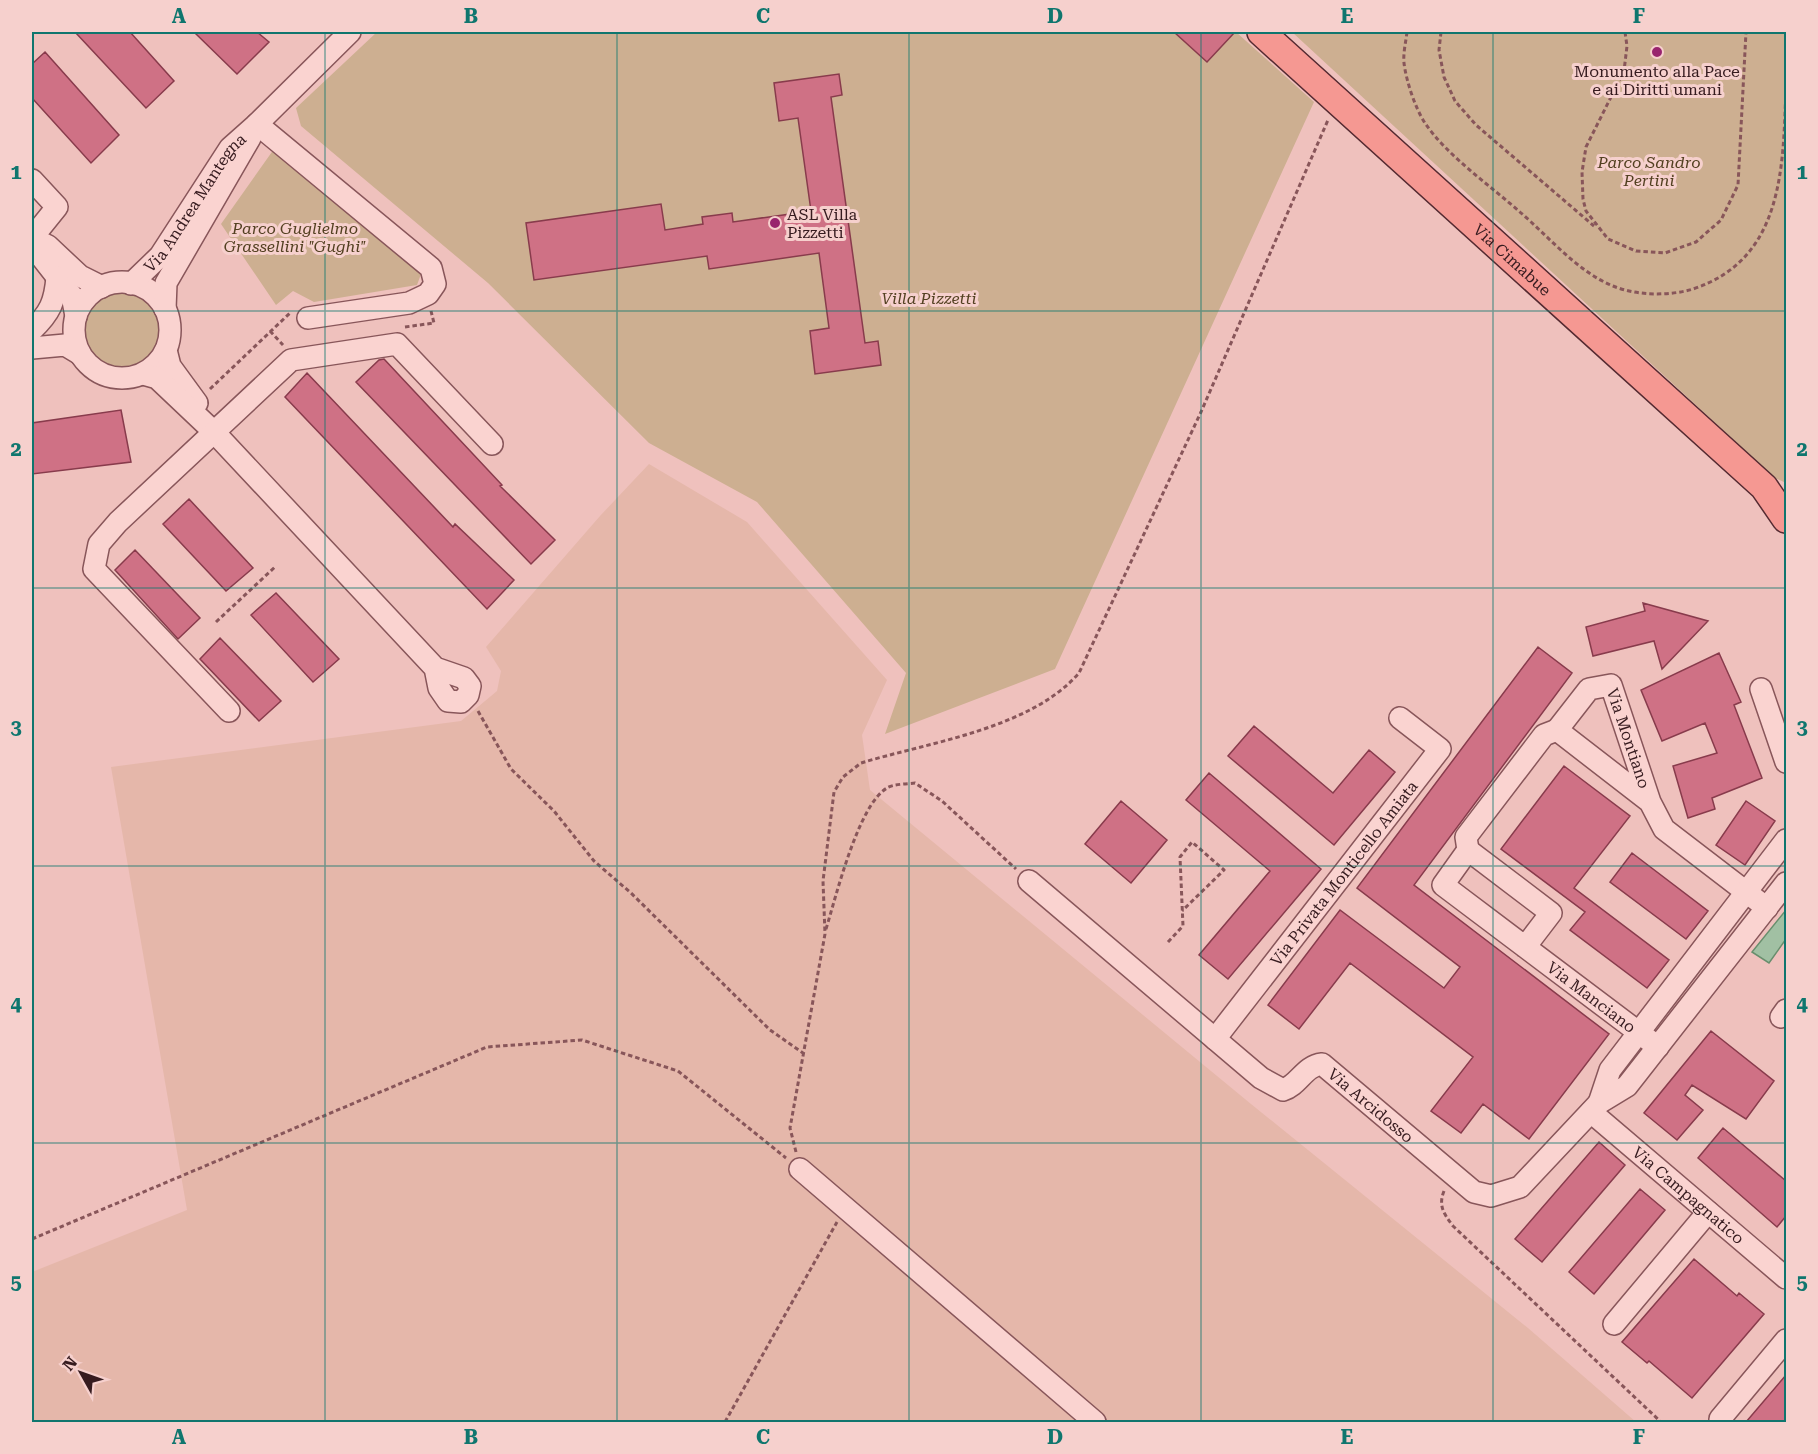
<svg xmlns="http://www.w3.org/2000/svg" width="1818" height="1454" font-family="'Roboto Serif',serif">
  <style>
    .farmland { fill: #e5b7aa }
    .green { fill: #cdaf91 }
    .water { fill: #a1c0a3; stroke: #688e6d; stroke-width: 1.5 }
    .building { fill: #cf7185; stroke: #883b4c; stroke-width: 1.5 }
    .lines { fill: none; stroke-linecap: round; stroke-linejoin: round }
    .minor-casing { stroke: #88565a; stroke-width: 24 }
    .major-casing { stroke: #552a31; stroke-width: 30 }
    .path { stroke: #88565a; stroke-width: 3; stroke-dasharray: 4.5 3; stroke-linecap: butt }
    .minor { stroke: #fad3d0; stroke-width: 21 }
    .major { stroke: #f59892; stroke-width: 27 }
    .grid { fill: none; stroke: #0f766e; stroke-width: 1.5; stroke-opacity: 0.55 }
    .poi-dot { fill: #99246e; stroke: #f6d0cd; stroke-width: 2 }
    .labels { text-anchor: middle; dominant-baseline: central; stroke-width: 6; stroke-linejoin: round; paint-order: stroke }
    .poi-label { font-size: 16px; fill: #361b1f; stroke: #f6d0cd }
    .park-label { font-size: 16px; font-style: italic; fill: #534021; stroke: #f6d0cd }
    .street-label { font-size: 16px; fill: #361b1f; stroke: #f6d0cd }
    .neatline { fill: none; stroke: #0f766e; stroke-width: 2 }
    .grid-label { font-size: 20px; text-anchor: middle; font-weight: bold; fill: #0f766e }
  </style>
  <rect width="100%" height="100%" fill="#efc1bd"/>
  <path class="farmland" d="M649,464L747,522L887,680L862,735L870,790L1251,1104L1528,1328L1636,1422H32V1272L187,1210L111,767L461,721L497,691L501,671L486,647L600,516Z"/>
  <path class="green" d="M377,32H1236L1314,102L1055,669L885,734L906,673L757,502L649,443L488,283L301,126L296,108Z
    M1292,32H1786V483L1775,478Z
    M274,149L421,274L417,285L314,302L293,291L276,305L221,224Z
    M82 331a39 39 0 1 1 78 0a39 39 0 1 1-78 0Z"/>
  <path class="water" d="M1786,910V939L1769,963L1752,952Z"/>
  <path class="building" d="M75,32H130L174,81L146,108Z
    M194,32H257L269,42L237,74Z
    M1174,32H1235L1207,62Z
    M45,52L119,135L91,163L32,98V64Z
    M839,74L842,95L831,97L865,343L878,341L881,365L815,374L810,331L829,328L819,253L709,269L707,256L534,280L526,223L661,204L665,230L703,224L702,217L732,213L733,222L811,211L798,118L779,121L774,83Z
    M384,359L502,485L500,486L555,540L531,564L356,382L379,360Z
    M307,373L453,527L455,524L514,580L487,609L285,397Z
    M121,410L131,462L32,474V423Z
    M189,499L253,568L226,591L163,524Z
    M135,550L200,618L178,639L115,570Z
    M276,593L339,659L313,682L251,615Z
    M1643,603L1708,621L1662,669L1654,641L1593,656L1586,627L1645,611Z
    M220,638L281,701L259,721L200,659Z
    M1538,647L1572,673L1414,885L1609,1034L1529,1139L1483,1104L1461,1133L1431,1111L1473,1057L1350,963L1299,1029L1268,1005L1340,910L1444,988L1460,967L1357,888Z
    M1719,653L1741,702L1734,705L1762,778L1712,798L1715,809L1688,818L1673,766L1717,753L1705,723L1662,741L1641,690Z
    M1254,726L1333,793L1369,750L1395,772L1334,845L1228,756Z
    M1564,766L1630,816L1574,888L1669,960L1647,988L1570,930L1585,912L1501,849Z
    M1209,773L1321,869L1228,979L1199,955L1270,871L1186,800Z
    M1121,801L1167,840L1131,883L1085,844Z
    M1746,801L1775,821L1745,865L1716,845Z
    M1632,853L1708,911L1686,939L1610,882Z
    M1711,1031L1774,1081L1746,1119L1692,1085L1685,1095L1703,1110L1677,1140L1644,1113Z
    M1723,1128L1786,1181V1216L1777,1227L1698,1158Z
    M1599,1142L1625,1165L1542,1262L1515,1239Z
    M1640,1189L1665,1210L1594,1294L1569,1272Z
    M1694,1259L1737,1296L1739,1293L1764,1314L1692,1398L1649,1361L1647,1363L1622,1342Z
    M1786,1375V1422H1746Z"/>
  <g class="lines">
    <g class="minor-casing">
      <g id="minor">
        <path d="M257,124L431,268L435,284L428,294L409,303L308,318"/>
        <path d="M32,180L57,207L32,238"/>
        <path d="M32,238L39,254L72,296L76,316"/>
        <path d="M40,242L48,246L80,276L102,287"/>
        <circle cx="122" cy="330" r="48"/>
        <path id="s1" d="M131,284L160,256L230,148L257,124L350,32"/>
        <path d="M165,309L166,283L250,138"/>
        <path d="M32,330C50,313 55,302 57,277"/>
        <path d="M32,348L65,345L80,354"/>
        <path d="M166,350L170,366L197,403"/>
        <path d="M143,374L157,378L214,432L435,668L464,678L470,686L468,695L461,702L448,701L439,688L435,668"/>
        <path d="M1761,689L1786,762"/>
        <path d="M229,711L94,569L99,544L118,522L291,360L397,344L492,444"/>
        <path id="s2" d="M1650,802L1557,730L1589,689L1611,685L1650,802L1664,829L1767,908"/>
        <path d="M1468,850L1466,837L1544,735L1557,730"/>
        <path id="s3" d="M1029,881L1261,1078L1283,1090C1299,1085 1304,1066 1322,1064L1474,1192L1491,1196L1520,1187L1599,1103L1627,1086L1786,883"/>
        <path id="s4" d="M1525,947L1551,913L1468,850L1443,885L1658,1047"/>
        <path d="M1781,1017L1786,1010"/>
        <path id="s5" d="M1215,1039L1440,749L1400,718"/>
        <path d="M1599,1103L1610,1070L1786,840"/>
        <path id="s6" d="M1591,1112L1786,1278"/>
        <path d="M800,1169L1095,1422"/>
        <path d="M1614,1324L1708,1212"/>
        <path d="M1720,1419L1786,1340"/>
      </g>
    </g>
    <g class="major-casing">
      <g id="major">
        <path id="s7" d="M1261,32L1764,487L1786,519"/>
      </g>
    </g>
    <path class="path" d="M1407,32C1406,41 1403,53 1404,63C1406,80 1415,108 1425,123C1447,156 1491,186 1521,213C1549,237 1578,272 1613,286C1637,296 1670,296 1693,289C1784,259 1783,167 1786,87
      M1441,32L1439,50L1444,77L1455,101L1476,125L1594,226
      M1625,32L1627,46L1624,71L1586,147L1582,172L1583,199L1586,211L1608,239L1636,251L1665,253L1696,242L1721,220L1738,185L1746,32
      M405,327L434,323L431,311
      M270,331L283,345
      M210,389L290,313
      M216,622L276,566
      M478,711L511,769L554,811L594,861L631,893L770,1030L803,1053
      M826,929C836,897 858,805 887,788C893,784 907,784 915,783L942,801L1016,869
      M1168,942L1183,926L1180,857L1192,842L1224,870L1182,911
      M796,1152L790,1128L825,934L823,881L834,792L843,777L861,763C930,742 1030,729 1079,673L1201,412L1328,120
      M1444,1191C1438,1206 1444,1214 1453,1226L1661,1422
      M32,1239L487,1047L582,1040L678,1071L786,1158
      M725,1422L837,1222"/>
    <use href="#minor" class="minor"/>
    <use href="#major" class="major"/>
  </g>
  <path class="grid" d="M325,32V1422M617,32V1422M909,32V1422M1201,32V1422M1493,32V1422M32,311H1786M32,588H1786M32,866H1786M32,1143H1786"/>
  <g class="poi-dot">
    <circle cx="1657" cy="52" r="6"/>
    <circle cx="775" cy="223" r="6"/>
  </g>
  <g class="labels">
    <g class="poi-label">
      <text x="1657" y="71">Monumento alla Pace<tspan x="1657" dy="18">e ai Diritti umani</tspan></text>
      <text x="787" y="214" text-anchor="start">ASL Villa<tspan x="787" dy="18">Pizzetti</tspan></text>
    </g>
    <g class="park-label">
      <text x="1649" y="162">Parco Sandro<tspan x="1649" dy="18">Pertini</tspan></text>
      <text x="295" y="228">Parco Guglielmo<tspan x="295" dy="18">Grassellini "Gughi"</tspan></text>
      <text x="929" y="298">Villa Pizzetti</text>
    </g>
    <g class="street-label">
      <text stroke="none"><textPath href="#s1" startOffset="104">Via Andrea Mantegna</textPath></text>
      <text stroke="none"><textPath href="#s7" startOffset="339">Via Cimabue</textPath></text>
      <text stroke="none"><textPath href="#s2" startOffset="248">Via Montiano</textPath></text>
      <text stroke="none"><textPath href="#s5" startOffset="210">Via Privata Monticello Amiata</textPath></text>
      <text stroke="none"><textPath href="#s4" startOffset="376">Via Manciano</textPath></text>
      <text stroke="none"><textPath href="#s3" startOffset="441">Via Arcidosso</textPath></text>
      <text stroke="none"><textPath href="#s6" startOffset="128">Via Campagnatico</textPath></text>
    </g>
  </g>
  <rect width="1818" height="1454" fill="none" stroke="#f6d0cd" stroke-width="66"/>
  <g transform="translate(81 1373) rotate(310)" stroke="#f6d0cd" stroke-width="4.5" paint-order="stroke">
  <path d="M0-4.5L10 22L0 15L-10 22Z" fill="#361b1f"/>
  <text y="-9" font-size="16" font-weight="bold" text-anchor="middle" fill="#361b1f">N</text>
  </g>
  <rect x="33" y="33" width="1752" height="1388" class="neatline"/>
  <g class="grid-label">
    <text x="179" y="23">A</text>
    <text x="471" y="23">B</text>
    <text x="763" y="23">C</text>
    <text x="1055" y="23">D</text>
    <text x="1347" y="23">E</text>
    <text x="1639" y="23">F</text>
    <text x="16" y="179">1</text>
    <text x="1802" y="179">1</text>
    <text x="16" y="456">2</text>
    <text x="1802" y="456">2</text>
    <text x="16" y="734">3</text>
    <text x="1802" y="734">3</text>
    <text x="16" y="1011">4</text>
    <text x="1802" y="1011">4</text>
    <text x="16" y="1289">5</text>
    <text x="1802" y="1289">5</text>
    <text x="179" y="1444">A</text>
    <text x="471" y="1444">B</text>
    <text x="763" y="1444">C</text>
    <text x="1055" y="1444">D</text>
    <text x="1347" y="1444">E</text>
    <text x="1639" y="1444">F</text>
  </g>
</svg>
